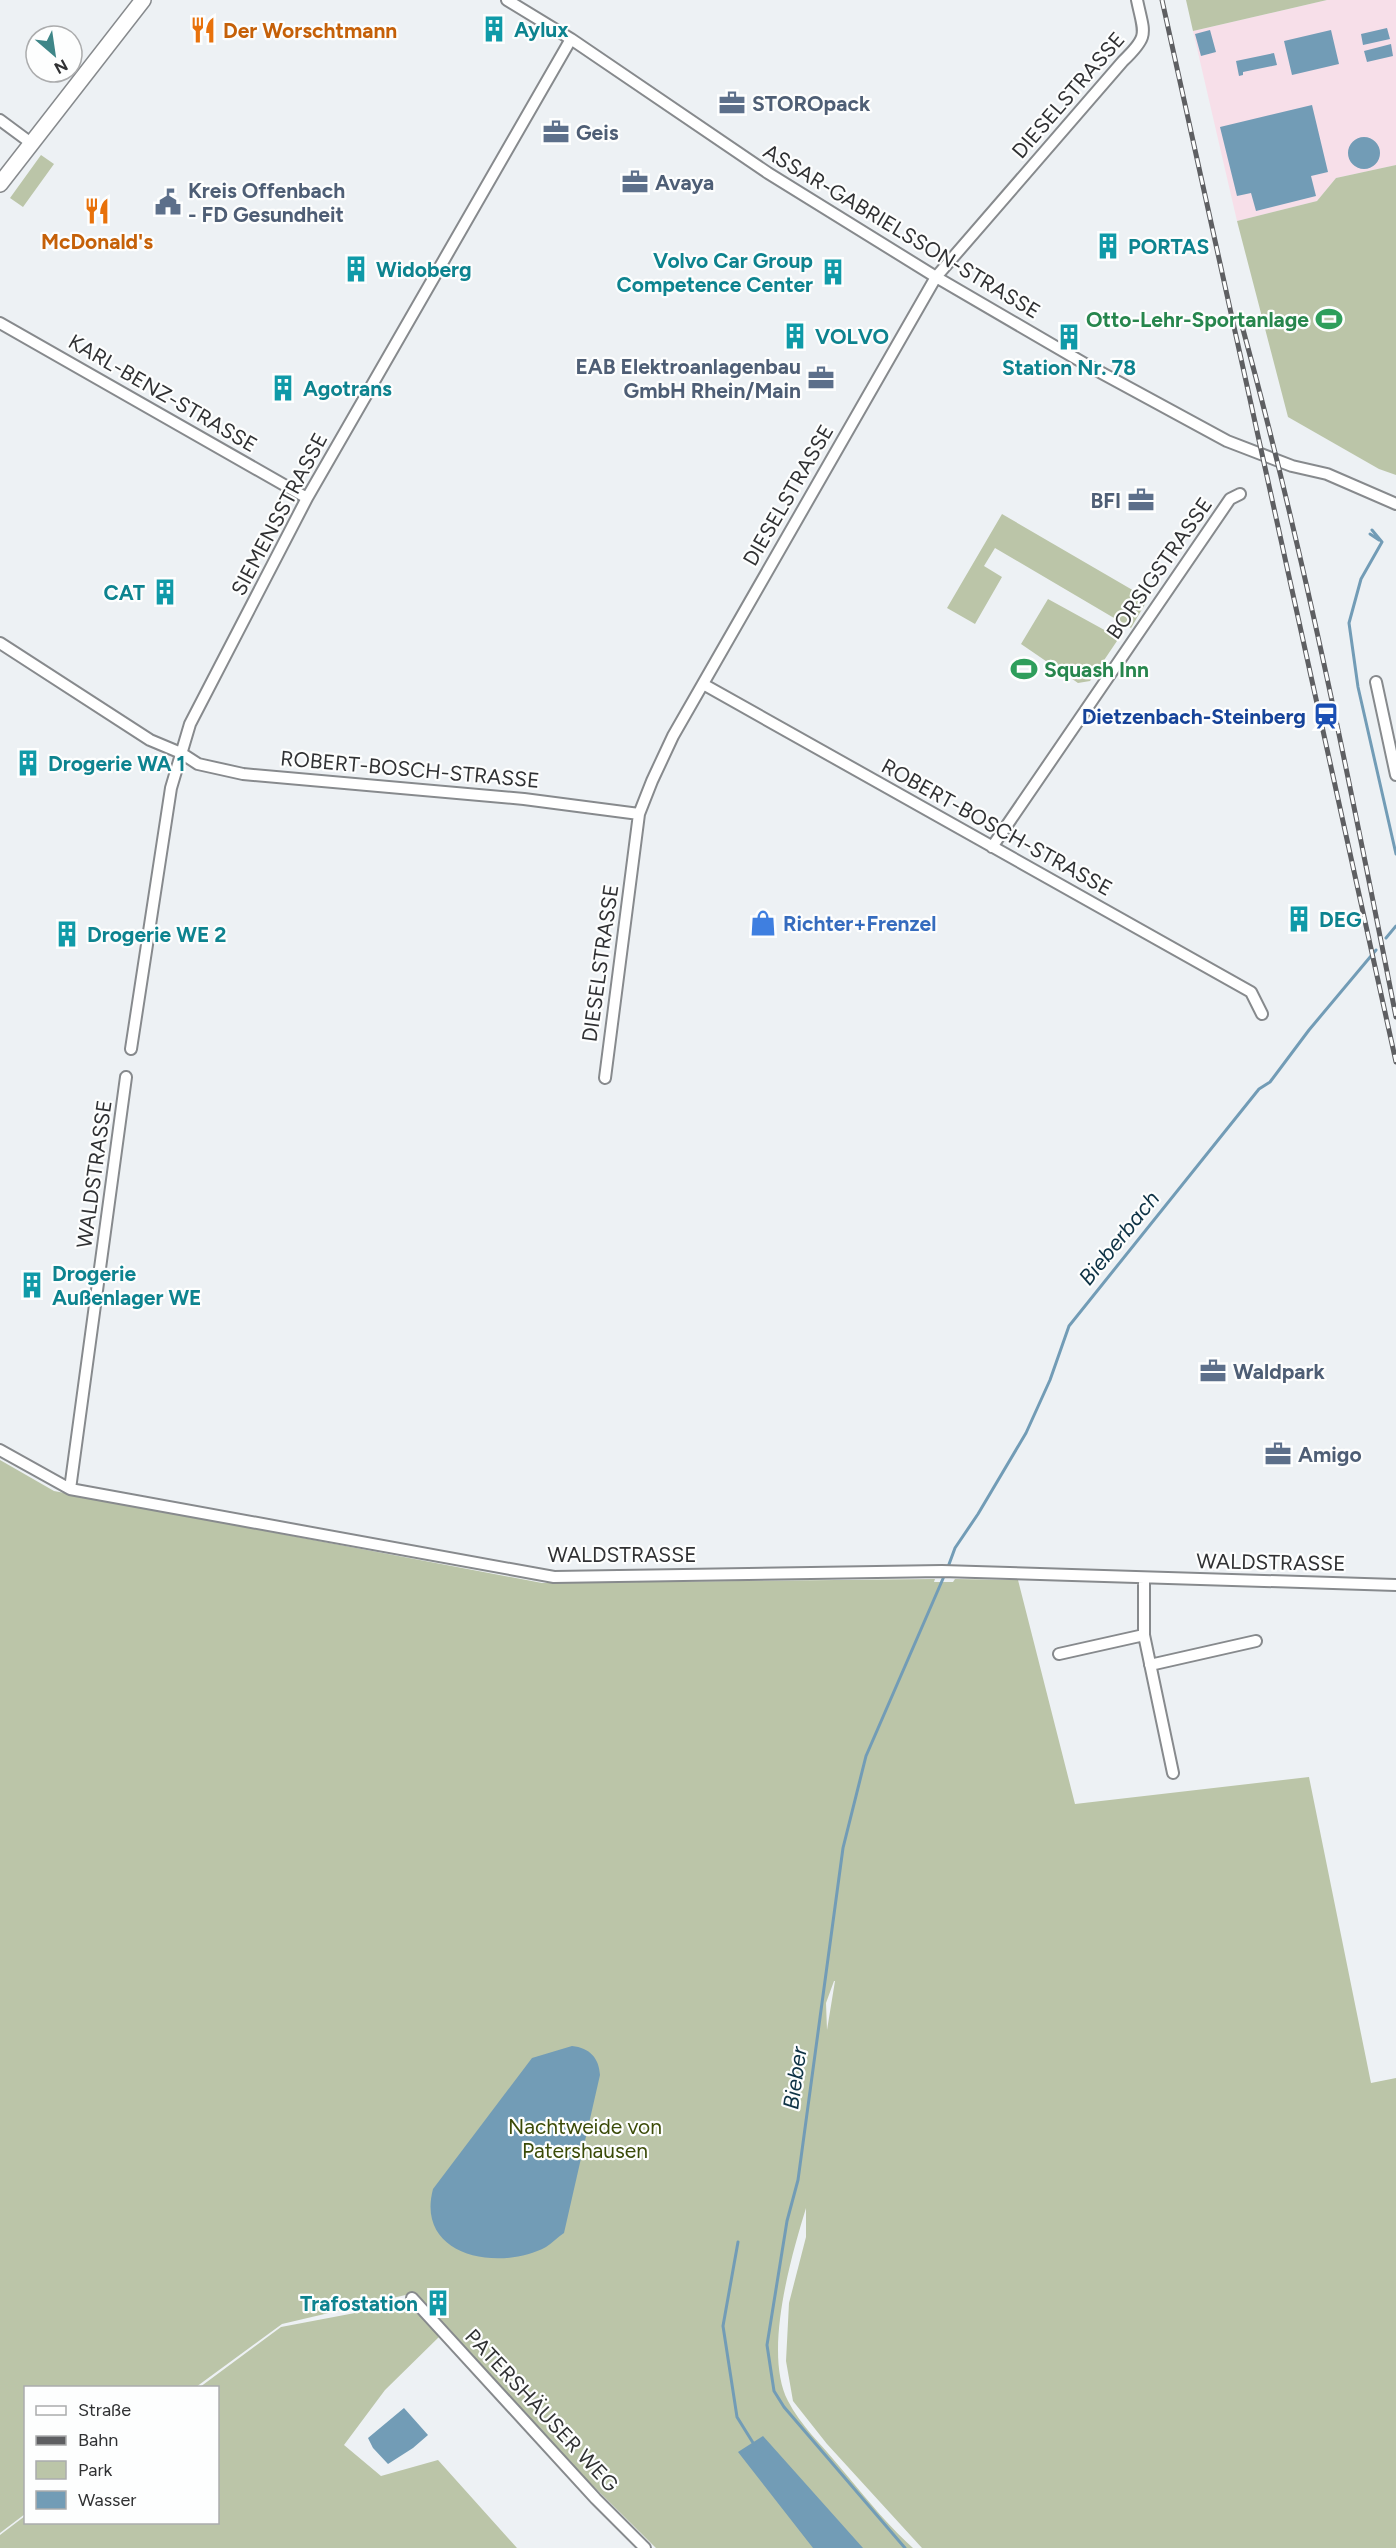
<svg xmlns="http://www.w3.org/2000/svg" width="1396" height="2548" font-family="Figtree,sans-serif">
  <style>
    .industrial { fill: #f7dfe9 }
    .green { fill: #bbc5a8; fill-rule: evenodd }
    .water { fill: #729cb6 }
    .lines { fill: none; stroke-linecap: round; stroke-linejoin: round }
    .stream { stroke: #729cb6; stroke-width: 3 }
    .street-casing { stroke: #878a8d; stroke-width: 14 }
    .secondary-casing { stroke: #878a8d; stroke-width: 18 }
    .street { stroke: #fff; stroke-width: 10 }
    .secondary { stroke: #fff; stroke-width: 15 }
    .rail-casing { stroke: #5e5f62; stroke-width: 5 }
    .rail { stroke: #fdfefe; stroke-width: 3; stroke-dasharray: 9; stroke-linecap: butt }
    .labels { text-anchor: middle; dominant-baseline: central; stroke-width: 4.5; stroke-linejoin: round; paint-order: stroke }
    .culture-label { font-size: 21px; font-weight: bold; fill: #0d838f; stroke: #fdfefe; text-anchor: start }
    .food-label { font-size: 21px; font-weight: bold; fill: #c56008; stroke: #fdfefe; text-anchor: start }
    .street-label { font-size: 21px; fill: #303133; stroke: #fdfefe }
    .service-label { font-size: 21px; font-weight: bold; fill: #4e5e75; stroke: #fdfefe; text-anchor: start }
    .leisure-label { font-size: 21px; font-weight: bold; fill: #27864d; stroke: #fdfefe; text-anchor: end }
    .transit-label { font-size: 21px; font-weight: bold; fill: #164399; stroke: #fdfefe; text-anchor: end }
    .shop-label { font-size: 21px; font-weight: bold; fill: #366cbe; stroke: #fdfefe; text-anchor: start }
    .park-label { font-size: 21px; fill: #3b4b08; stroke: #fdfefe }
    .water-label { font-size: 22px; font-style: italic; fill: #0d3245; stroke: #fdfefe }
  </style>
  <rect width="100%" height="100%" fill="#edf1f4"/>
  <path class="industrial" d="M1327,0H1396V165L1336,178L1317,201L1237,221L1193,31Z"/>
  <path class="green" d="M1186,0H1327L1193,31Z
    M41,155L54,164L23,207L10,198Z
    M1396,165V475L1379,469L1288,417L1237,221L1317,201L1336,178Z
    M1002,514L1148,599L1131,628L995,548L984,566L1002,577L975,624L947,608Z
    M1048,599L1119,638L1090,681L1078,683L1021,644Z
    M0,1460L54,1491L542,1583L935,1579L934,1582H953L955,1579L1018,1580L1075,1804L1309,1777L1371,2083L1396,2078V2548H922L827,2444L793,2401L786,2361L789,2303L806,2237V2208C791,2257 763,2353 788,2401C800,2425 822,2445 839,2466C863,2494 885,2523 913,2548H656L570,2463L414,2293L282,2324L196,2387L26,2388L25,2514L0,2533ZM834,1981H835L827,2030L826,2003Z
    M413,2302L442,2334L385,2390L344,2445L381,2476L438,2460L517,2548H0V2535L25,2516L26,2522H218V2388L200,2387L281,2327Z"/>
  <path class="water" d="M1387,28L1390,39L1363,45L1361,34Z
    M1210,30L1216,52L1201,56L1195,34Z
    M1331,30L1339,64L1292,75L1284,41Z
    M1391,44L1393,56L1367,62L1364,51Z
    M1274,53L1277,65L1243,72V75L1239,76L1236,61Z
    M1312,105L1328,172L1311,176L1316,196L1256,211L1251,193L1237,196L1220,127Z
    M1348 153a16 16 0 1 1 32 0a16 16 0 1 1-32 0Z
    M572,2046C590,2048 599,2058 600,2075L564,2233C558,2237 552,2243 546,2247C499,2272 415,2257 433,2189L532,2058Z
    M404,2408L428,2435L413,2448L388,2464L373,2448L368,2438Z
    M763,2436L863,2548H813L738,2452Z"/>
  <g class="lines">
    <path class="stream" d="M1372,530L1382,542
      M1370,534L1379,540
      M1382,542L1361,579L1349,623L1358,687L1396,854
      M1386,938L1396,926
      M948,1567L955,1548L978,1514L1026,1433L1050,1380L1069,1326L1259,1089L1270,1082L1309,1030L1376,950
      M738,2242L723,2326L737,2417L755,2446
      M905,2548L784,2407L774,2391L767,2345L787,2221L798,2180L843,1848L866,1756L945,1574"/>
    <g class="street-casing">
      <path id="street" d="M507,0L571,39L768,173L936,277L1087,365L1227,441L1292,466L1327,474L1396,504
        M0,120L31,143
        M0,323L307,498
        M0,643L150,740L181,753L198,764L243,774L524,799L639,814
        M1376,682L1396,775
        M703,684L1251,992L1262,1014
        M992,847L1230,499L1240,494
        M131,1049L171,788L190,724L307,498L571,39
        M605,1078L639,814L652,781L673,736L936,277L1123,61C1150,35 1144,34 1137,0
        M0,1450L70,1489L554,1577L942,1571L1396,1585
        M70,1489L126,1077
        M1144,1578V1635L1173,1773
        M1059,1654L1144,1635
        M1150,1665L1256,1641
        M412,2298L596,2499L645,2548"/>
    </g>
    <g class="secondary-casing">
      <path id="secondary" d="M0,184L143,0"/>
    </g>
    <use href="#street" class="street"/>
    <use href="#secondary" class="secondary"/>
    <g class="rail-casing">
      <path id="rail" d="M1162,0L1396,1062
        M1241,322C1304,552 1350,783 1396,1017"/>
    </g>
    <use href="#rail" class="rail"/>
  </g>
  <defs>
    <g id="building-bare" transform="scale(2.07)"><path d="M-4-6H4V6H1V3H-1V6H-4ZM-2.5-4.3h1.7v1.8h-1.7ZM.8-4.3h1.7v1.8H.8ZM-2.5-1h1.7V.8h-1.7ZM.8-1h1.7V.8H.8Z" fill="#0f9aa8" stroke="#fdfefe" stroke-width="2.5" paint-order="stroke"/></g>
    <g id="restaurant-bare" transform="scale(2.07)"><path d="M-5-6h1v4h1v-4h1v4h1v-4h1v5L-1.5 .5V6h-2V.5L-5-1ZM5-6V6H3V1.5H1.5Q1.5-4 5-6Z" fill="#e8710a" stroke="#fdfefe" stroke-width="2.5" paint-order="stroke"/></g>
    <g id="office-bare" transform="scale(2.07)"><path d="M-6-3h4V-5.5h4V-3h4V5H-6ZM-1-4.5V-3h2v-1.5ZM-6 0V1H6V0Z" fill="#5c6f8a" stroke="#fdfefe" stroke-width="2.5" paint-order="stroke"/></g>
    <g id="civic-bare" transform="scale(2.07)"><path d="M-.6-6.5H3V-4.5H.6V-3L4-1V1h2V6H-6V1h2V-1L-.6-3ZM-1.2 2.5V6h2.4V2.5Z" fill="#5c6f8a" stroke="#fdfefe" stroke-width="2.5" paint-order="stroke"/></g>
    <g id="stadium-bare" transform="scale(2.07)"><path d="M0-5a6.5 5 0 1 0 0 10a6.5 5 0 1 0 0-10ZM-3.5-1.8h7v3.6h-7Z" fill="#2e9e5b" stroke="#fdfefe" stroke-width="2.5" paint-order="stroke"/></g>
    <g id="station-bare" transform="scale(2.07)"><path d="M-3-6H3Q5-6 5-4V2Q5 4 3 4L4.5 6H3L1.5 4h-3L-3 6H-4.5L-3 4Q-5 4-5 2V-4Q-5-6-3-6ZM-3.5-4v3h7v-3ZM-3.5 1v1.5H-2V1ZM2 1v1.5H3.5V1Z" fill="#1a4fb4" stroke="#fdfefe" stroke-width="2.5" paint-order="stroke"/></g>
    <g id="shop-bare" transform="scale(2.07)"><path d="M-5-2.5h2.3a2.7 3.5 0 0 1 5.4 0H5L5.5 6h-11ZM-1.5-2.5h3a1.5 2.3 0 0 0-3 0Z" fill="#3f7fe0" stroke="#fdfefe" stroke-width="2.5" paint-order="stroke"/></g>
  </defs>
  <g fill-rule="evenodd">
    <use href="#building-bare" x="494" y="29"/>
    <use href="#restaurant-bare" x="203" y="30"/>
    <use href="#office-bare" x="732" y="103"/>
    <use href="#office-bare" x="556" y="132"/>
    <use href="#office-bare" x="635" y="182"/>
    <use href="#civic-bare" x="168" y="202"/>
    <use href="#restaurant-bare" x="97" y="211"/>
    <use href="#building-bare" x="1108" y="246"/>
    <use href="#building-bare" x="356" y="269"/>
    <use href="#building-bare" x="833" y="272"/>
    <use href="#stadium-bare" x="1329" y="319"/>
    <use href="#building-bare" x="795" y="336"/>
    <use href="#building-bare" x="1069" y="337"/>
    <use href="#office-bare" x="821" y="378"/>
    <use href="#building-bare" x="283" y="388"/>
    <use href="#office-bare" x="1141" y="500"/>
    <use href="#building-bare" x="165" y="592"/>
    <use href="#stadium-bare" x="1024" y="669"/>
    <use href="#station-bare" x="1326" y="716"/>
    <use href="#building-bare" x="28" y="763"/>
    <use href="#building-bare" x="1299" y="919"/>
    <use href="#shop-bare" x="763" y="923"/>
    <use href="#building-bare" x="67" y="934"/>
    <use href="#building-bare" x="32" y="1285"/>
    <use href="#office-bare" x="1213" y="1371"/>
    <use href="#office-bare" x="1278" y="1454"/>
    <use href="#building-bare" x="438" y="2303"/>
  </g>
  <g class="labels">
    <g class="culture-label">
      <text x="514" y="29">Aylux</text>
      <text x="1128" y="246">PORTAS</text>
      <text x="813" y="260" text-anchor="end">Volvo Car Group<tspan x="813" dy="24">Competence Center</tspan></text>
      <text x="376" y="269">Widoberg</text>
      <text x="815" y="336">VOLVO</text>
      <text x="1069" y="367" text-anchor="middle">Station Nr. 78</text>
      <text x="303" y="388">Agotrans</text>
      <text x="145" y="592" text-anchor="end">CAT</text>
      <text x="48" y="763">Drogerie WA 1</text>
      <text x="1319" y="919">DEG</text>
      <text x="87" y="934">Drogerie WE 2</text>
      <text x="52" y="1273">Drogerie<tspan x="52" dy="24">Außenlager WE</tspan></text>
      <text x="418" y="2303" text-anchor="end">Trafostation</text>
    </g>
    <g class="food-label">
      <text x="223" y="30">Der Worschtmann</text>
      <text x="97" y="241" text-anchor="middle">McDonald's</text>
    </g>
    <g class="street-label">
      <text transform="translate(1068 95) rotate(-49)">DIESELSTRASSE</text>
      <text transform="translate(902 231) rotate(31)">ASSAR-GABRIELSSON-STRASSE</text>
      <text transform="translate(163 393) rotate(30)">KARL-BENZ-STRASSE</text>
      <text transform="translate(788 495) rotate(-60)">DIESELSTRASSE</text>
      <text transform="translate(279 514) rotate(-62)">SIEMENSSTRASSE</text>
      <text transform="translate(1159 568) rotate(-55)">BORSIGSTRASSE</text>
      <text transform="translate(410 769) rotate(5)">ROBERT-BOSCH-STRASSE</text>
      <text transform="translate(997 827) rotate(29)">ROBERT-BOSCH-STRASSE</text>
      <text transform="translate(600 963) rotate(-82)">DIESELSTRASSE</text>
      <text transform="translate(94 1174) rotate(-82)">WALDSTRASSE</text>
      <text x="622" y="1554">WALDSTRASSE</text>
      <text transform="translate(1271 1562) rotate(1)">WALDSTRASSE</text>
      <text transform="translate(542 2410) rotate(47)">PATERSHÄUSER WEG</text>
    </g>
    <g class="service-label">
      <text x="752" y="103">STOROpack</text>
      <text x="576" y="132">Geis</text>
      <text x="655" y="182">Avaya</text>
      <text x="188" y="190">Kreis Offenbach<tspan x="188" dy="24">- FD Gesundheit</tspan></text>
      <text x="801" y="366" text-anchor="end">EAB Elektroanlagenbau<tspan x="801" dy="24">GmbH Rhein/Main</tspan></text>
      <text x="1121" y="500" text-anchor="end">BFI</text>
      <text x="1233" y="1371">Waldpark</text>
      <text x="1298" y="1454">Amigo</text>
    </g>
    <g class="leisure-label">
      <text x="1309" y="319">Otto-Lehr-Sportanlage</text>
      <text x="1044" y="669" text-anchor="start">Squash Inn</text>
    </g>
    <g class="transit-label">
      <text x="1306" y="716">Dietzenbach-Steinberg</text>
    </g>
    <g class="shop-label">
      <text x="783" y="923">Richter+Frenzel</text>
    </g>
    <g class="park-label">
      <text x="585" y="2126">Nachtweide von<tspan x="585" dy="24">Patershausen</tspan></text>
    </g>
    <g class="water-label">
      <text transform="translate(1119 1238) rotate(-51)">Bieberbach</text>
      <text transform="translate(795 2078) rotate(-82)">Bieber</text>
    </g>
  </g>
  <rect x="24" y="2386" width="195" height="138" fill="#fdfefe" stroke="#abacad" stroke-width="1.5"/>
  <rect x="36" y="2406" width="30" height="9" fill="#ffffff" stroke="#abacad" stroke-width="1.5"/>
  <text x="78" y="2416" font-size="18" fill="#303133">Straße</text>
  <rect x="36" y="2436" width="30" height="9" fill="#5e5f62" stroke="#abacad" stroke-width="1.5"/>
  <text x="78" y="2446" font-size="18" fill="#303133">Bahn</text>
  <rect x="36" y="2461" width="30" height="18" fill="#bbc5a8" stroke="#abacad" stroke-width="1.5"/>
  <text x="78" y="2476" font-size="18" fill="#303133">Park</text>
  <rect x="36" y="2491" width="30" height="18" fill="#729cb6" stroke="#abacad" stroke-width="1.5"/>
  <text x="78" y="2506" font-size="18" fill="#303133">Wasser</text>
  <g transform="translate(54 54) rotate(151)"><circle r="28" fill="#fdfefe" stroke="#abacad" stroke-width="1.5"/>
  <path d="M0-4.5L10 22L0 15L-10 22Z" fill="#3e8688"/>
  <text y="-9" font-size="16" font-weight="bold" text-anchor="middle" fill="#303133">N</text>
  </g>
</svg>
